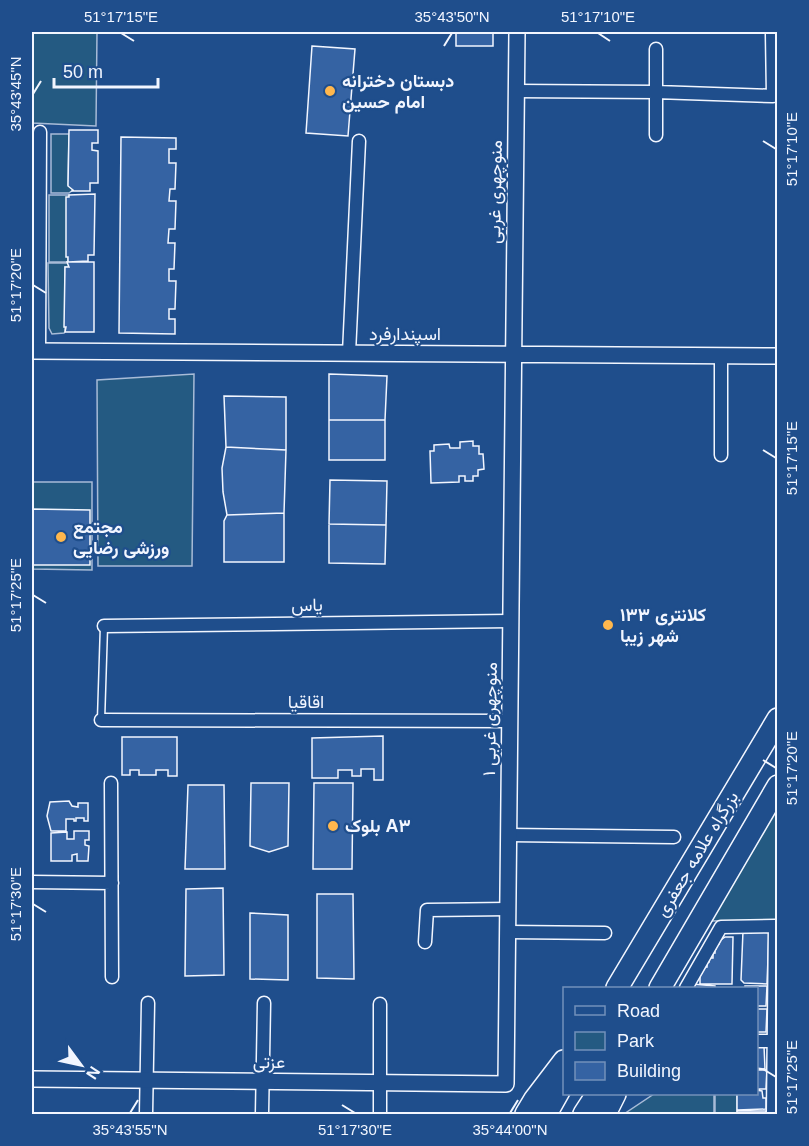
<svg xmlns="http://www.w3.org/2000/svg" width="809" height="1146" font-family="Helvetica,Vazirmatn,sans-serif">
  <style>
    .green { fill: #245a82; stroke: #a8bbd7; stroke-width: 1.5 }
    .building { fill: #3563a3; stroke: #f2f6ff; stroke-width: 1.5 }
    .lines { fill: none; stroke-linecap: round; stroke-linejoin: round }
    .service-casing { stroke: #f2f6ff; stroke-width: 9 }
    .minor-casing { stroke: #f2f6ff; stroke-width: 15 }
    .tertiary-casing { stroke: #f2f6ff; stroke-width: 18 }
    .trunk-casing { stroke: #f2f6ff; stroke-width: 24 }
    .service { stroke: #1f4e8c; stroke-width: 6 }
    .minor { stroke: #1f4e8c; stroke-width: 12 }
    .tertiary { stroke: #1f4e8c; stroke-width: 15 }
    .trunk { stroke: #1f4e8c; stroke-width: 21 }
    .ticks { fill: none; stroke: #f2f6ff; stroke-width: 2 }
    .poi-dot { fill: #ffb74d; stroke: #1f4e8c; stroke-width: 2 }
    .labels { text-anchor: middle; dominant-baseline: central; stroke-width: 4.5; stroke-linejoin: round; paint-order: stroke }
    .poi-label { font-size: 18px; font-weight: bold; fill: #f2f6ff; stroke: #1f4e8c; text-anchor: start }
    .street-label { font-size: 18px; fill: #f2f6ff; stroke: #1f4e8c }
    .neatline { fill: none; stroke: #f2f6ff; stroke-width: 2 }
    .ticks-label { font-size: 15px; text-anchor: middle; fill: #f2f6ff }
  </style>
  <rect width="100%" height="100%" fill="#1f4e8c"/>
  <path class="green" d="M32,32H97L96,126L32,123Z
    M51,134H69L68,185L73,190L69,193H51Z
    M49,195H69L68,262H49Z
    M48,263H68L69,267H65V332L64,333L52,334L49,328Z
    M194,374L192,566H98L97,380Z
    M32,482H92V570L32,569Z
    M777,808V920L709,921L773,813Z
    M654,1094H714V1114H624Z
    M715,1094H737V1114H715Z"/>
  <path class="building" d="M456,32H493V46H456Z
    M312,46L355,49L348,136L306,133Z
    M69,130H98V143H92V150L98,151V183H90V191H72L73,190L68,186Z
    M121,137L176,138V149H169V163H176L175,189H170L169,201H176L175,229H169L168,243H175L174,269H169V281H176L175,309H169V319H175V334L119,333Z
    M95,194L94,255H88V261L68,262V257H66V197H69V195Z
    M67,262H94V332H65L66,327H64L65,267H69Z
    M329,374L387,376L385,420H329Z
    M224,396L286,397V450L226,447Z
    M329,420H385V460H329Z
    M473,441V446H479V454H483L484,469L478,470V476H473V481H465V476H459V482L431,483L430,451H434V445L449,444L450,448H460V442Z
    M226,447L286,450L284,513L227,515L223,492L222,468Z
    M330,480L387,481L386,525L329,524Z
    M32,509L90,510V565H32Z
    M284,513V562H224V521L227,515Z
    M329,524L386,525L385,564L329,563Z
    M383,736V780H374V769H361V776H352V770H338V778H312V738Z
    M122,737H177V776H168V770H156V775H139V770H130V775H122Z
    M251,783H289L288,846L269,852L250,846Z
    M314,783H353L352,869H313Z
    M188,785H224L225,869H185Z
    M69,801L72,806L78,807V803H88V821H84V818H76V821H74V819H66V831H51L47,816L50,802Z
    M74,831H89V840H85V845L89,846L88,861H77V854L72,855V861H51V833L67,832V839H74Z
    M223,888L224,975L185,976L186,889Z
    M317,894H353L354,979L317,978Z
    M250,913L288,915V980L250,979Z
    M743,931L769,932L767,984L744,983L741,980Z
    M725,937H733L732,984H700V973H702L703,967H707V962H709V958H713V953H715V949H716L717,944H719V939H722Z
    M692,984L715,986V988H690Z
    M745,986H767L766,1006H756V988H745Z
    M756,1009H767L766,1032H756Z
    M756,1046H764L765,1069L756,1068Z
    M756,1070H767L766,1089H756Z
    M756,1090L762,1091L763,1098H766V1109L737,1110V1094H756Z
    M737,1111H766V1114H737Z"/>
  <g class="lines">
    <g class="service-casing">
      <path id="service" d="M101,720L104,626"/>
    </g>
    <g class="minor-casing">
      <path id="minor" d="M516,91L656,92L773,96L772,34
        M656,135V49
        M39,351L40,132
        M349,353L359,141
        M721,355V455
        M104,626L511,621
        M101,720L510,721
        M111,783L112,977
        M509,835L674,837
        M32,882L112,883
        M507,932L605,933
        M425,942L427,910L508,909
        M686,988L721,927L775,926L773,1114
        M756,1041H774
        M146,1114L148,1003
        M262,1114L264,1003
        M380,1114V1004"/>
    </g>
    <g class="tertiary-casing">
      <path id="tertiary" d="M32,351L778,356
        M32,1079L506,1084L517,32"/>
    </g>
    <g class="trunk-casing">
      <path id="trunk" d="M617,988L778,719
        M660,988L778,786
        M526,1114L535,1099L564,1061
        M546,1114L564,1082
        M584,1114L597,1094
        M605,1114L615,1094"/>
    </g>
    <use href="#service" class="service"/>
    <use href="#minor" class="minor"/>
    <use href="#tertiary" class="tertiary"/>
    <use href="#trunk" class="trunk"/>
  </g>
  <path class="ticks" d="M121,33L134,41M598,33L610,41M444,46L452,33M33,94L41,81M763,141L776,149M33,285L46,293M763,450L776,458M33,595L46,603M763,760L776,768M33,904L46,912M763,1069L776,1077M342,1105L355,1113M130,1113L138,1100M510,1113L518,1100"/>
  <g class="poi-dot">
    <circle cx="330" cy="91" r="6"/>
    <circle cx="61" cy="537" r="6"/>
    <circle cx="608" cy="625" r="6"/>
    <circle cx="333" cy="826" r="6"/>
  </g>
  <g class="labels">
    <g class="poi-label">
      <text x="342" y="81">دبستان دخترانه<tspan x="342" dy="21">امام حسین</tspan></text>
      <text x="73" y="527">مجتمع<tspan x="73" dy="21">ورزشی رضایی</tspan></text>
      <text x="620" y="615">کلانتری ۱۳۳<tspan x="620" dy="21">شهر زیبا</tspan></text>
      <text x="345" y="826">بلوک A۳</text>
    </g>
    <g class="street-label">
      <text transform="translate(495 192) rotate(-89)">منوچهری غربی</text>
      <text x="405" y="334">اسپندارفرد</text>
      <text transform="translate(307 605) rotate(-1)">یاس</text>
      <text x="306" y="702">اقاقیا</text>
      <text transform="translate(490 719) rotate(-89)">منوچهری غربی ۱</text>
      <text transform="translate(697 854) rotate(-59)">بزرگراه علامه جعفری</text>
      <text transform="translate(269 1062) rotate(1)">عزتی</text>
    </g>
  </g>
  <rect width="809" height="1146" fill="none" stroke="#1f4e8c" stroke-width="66"/>
  <rect x="563" y="987" width="195" height="108" fill="#1f4e8c" stroke="#7391ba" stroke-width="1.5"/>
  <rect x="575" y="1006" width="30" height="9" fill="#1f4e8c" stroke="#7391ba" stroke-width="1.5"/>
  <text x="617" y="1017" font-size="18" fill="#f2f6ff">Road</text>
  <rect x="575" y="1032" width="30" height="18" fill="#245a82" stroke="#7391ba" stroke-width="1.5"/>
  <text x="617" y="1047" font-size="18" fill="#f2f6ff">Park</text>
  <rect x="575" y="1062" width="30" height="18" fill="#3563a3" stroke="#7391ba" stroke-width="1.5"/>
  <text x="617" y="1077" font-size="18" fill="#f2f6ff">Building</text>
  <g transform="translate(81 1065) rotate(123)" stroke="#1f4e8c" stroke-width="4.5" paint-order="stroke">
  <path d="M0-4.5L10 22L0 15L-10 22Z" fill="#f2f6ff"/>
  <text y="-9" font-size="16" font-weight="bold" text-anchor="middle" fill="#f2f6ff">N</text>
  </g>
  <path d="M54 78v9h104v-9" fill="none" stroke="#f2f6ff" stroke-width="3"/>
  <text x="63" y="78" font-size="18" fill="#f2f6ff" stroke="#1f4e8c" stroke-width="4.5" paint-order="stroke">50 m</text>
  <rect x="33" y="33" width="743" height="1080" class="neatline"/>
  <g class="ticks-label">
    <text x="121" y="22">51°17'15"E</text>
    <text x="452" y="22">35°43'50"N</text>
    <text x="598" y="22">51°17'10"E</text>
    <text transform="translate(16 94) rotate(-90)" y="5">35°43'45"N</text>
    <text transform="translate(792 149) rotate(-90)" y="5">51°17'10"E</text>
    <text transform="translate(16 285) rotate(-90)" y="5">51°17'20"E</text>
    <text transform="translate(792 458) rotate(-90)" y="5">51°17'15"E</text>
    <text transform="translate(16 595) rotate(-90)" y="5">51°17'25"E</text>
    <text transform="translate(792 768) rotate(-90)" y="5">51°17'20"E</text>
    <text transform="translate(16 904) rotate(-90)" y="5">51°17'30"E</text>
    <text transform="translate(792 1077) rotate(-90)" y="5">51°17'25"E</text>
    <text x="130" y="1135">35°43'55"N</text>
    <text x="355" y="1135">51°17'30"E</text>
    <text x="510" y="1135">35°44'00"N</text>
  </g>
</svg>
